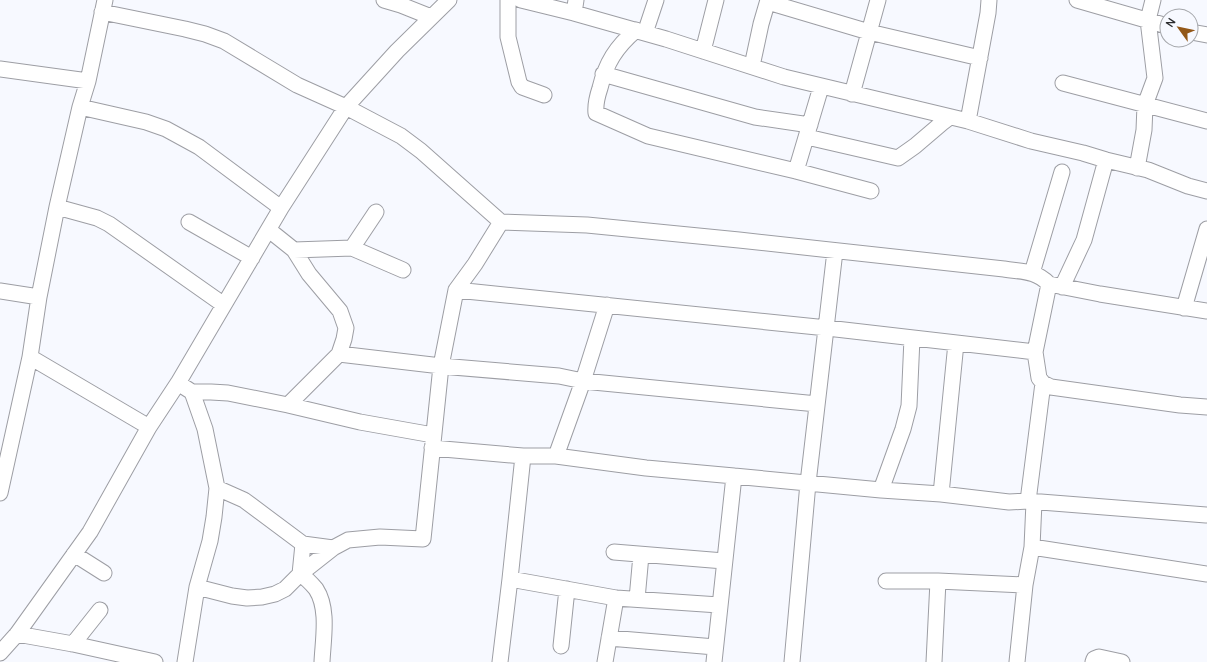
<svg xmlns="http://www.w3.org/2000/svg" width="1207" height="662" font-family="Manrope,sans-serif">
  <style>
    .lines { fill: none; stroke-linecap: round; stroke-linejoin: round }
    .minor-casing { stroke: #9d9ea4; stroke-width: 17 }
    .minor { stroke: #fff; stroke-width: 15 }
  </style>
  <rect width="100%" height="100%" fill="#f7f9ff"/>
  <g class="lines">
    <g class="minor-casing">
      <path id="minor" d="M384,0L401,5L431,17
        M508,0V37L519,82L522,87L544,95
        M521,0L574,13L576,0
        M1077,0L1167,26
        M768,2L869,32L980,58
        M102,12L185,29L205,34L224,41L297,85L346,107L401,136L421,151L501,222
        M574,13L666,39L784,77L968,121L1031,141L1083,153L1106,160L1148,170L1188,186L1207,191
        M636,30C616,47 606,63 600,88C597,97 595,104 596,113L648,136L796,171L871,191
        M1191,32L1207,35
        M645,33L656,0
        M703,51L716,0
        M752,66L761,24L768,0
        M0,69L88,81
        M603,74L755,117L810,125
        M1063,83L1207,121
        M852,94L878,0
        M80,107L146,122L166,129L199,147L281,208
        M968,121L988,13L989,0
        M807,137L898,158L915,146L942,123L950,117
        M1137,168L1144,130L1145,105L1155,78L1148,20L1153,0
        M796,171L821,87
        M57,207L97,218L109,224L224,305
        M189,222L252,258
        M269,230L294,250L309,274L340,311L346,328L344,339L339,354
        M352,248L376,212
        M294,250L352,248L403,270
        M1032,273L1062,172
        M1049,284L1100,294L1207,311
        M1062,287L1084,240L1106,160
        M456,290L475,264L501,222L587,225L739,240L1004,269C1022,272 1035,270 1049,284L1035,352L1039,378L1043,383L1051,387L1180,405L1207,407
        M0,291L39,297
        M1184,308L1207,229
        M30,357L149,427
        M178,383L192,392H211L228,393L288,405L339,354L441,366L559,376L583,381L817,404
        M288,405L360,422L433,435
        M432,448L523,456H556L646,468L734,476L881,490L941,494L1009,502L1028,501L1206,515
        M556,456L583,381L607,305
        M217,488L244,500L303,544L333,548
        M881,490L903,429L909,406L912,338
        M0,493L30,357L39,297L57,207L80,107L88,81L105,0
        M941,494L956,343
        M1028,501L1043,383
        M303,544L300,574C306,578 311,583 316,589C329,609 323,639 322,662
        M1032,547L1207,574
        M614,552L724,561
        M74,554L104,573
        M510,579L616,598L719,605
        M886,581H938
        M197,587L232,596L247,598L262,597L275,594L285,589L300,574L333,548L348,540L380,537L423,539L441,366L456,290L827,328L1035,352
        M637,599L641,555
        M17,634L73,644L155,662
        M609,638L715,647
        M73,644L100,610
        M561,646L567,589
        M0,653L17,634L90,532L149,427L178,383L281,208L346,107L397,51L449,0
        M185,662L197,587L210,541L214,517L217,488L205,429L192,392
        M500,662L510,579L523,456
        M605,662L616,598
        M714,662L734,476
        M792,662L808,483L835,251
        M934,662L938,581L1025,585
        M1017,662L1025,585L1032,547L1034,502
        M1093,662L1094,659L1099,657L1122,662"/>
    </g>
    <use href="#minor" class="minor"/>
  </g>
  <g transform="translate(1179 28) rotate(303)"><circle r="19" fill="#f7f9ff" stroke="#a5a7ab"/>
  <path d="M0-3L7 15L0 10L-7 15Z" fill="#935818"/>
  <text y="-6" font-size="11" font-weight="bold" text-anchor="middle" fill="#2a2b2d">N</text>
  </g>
</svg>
